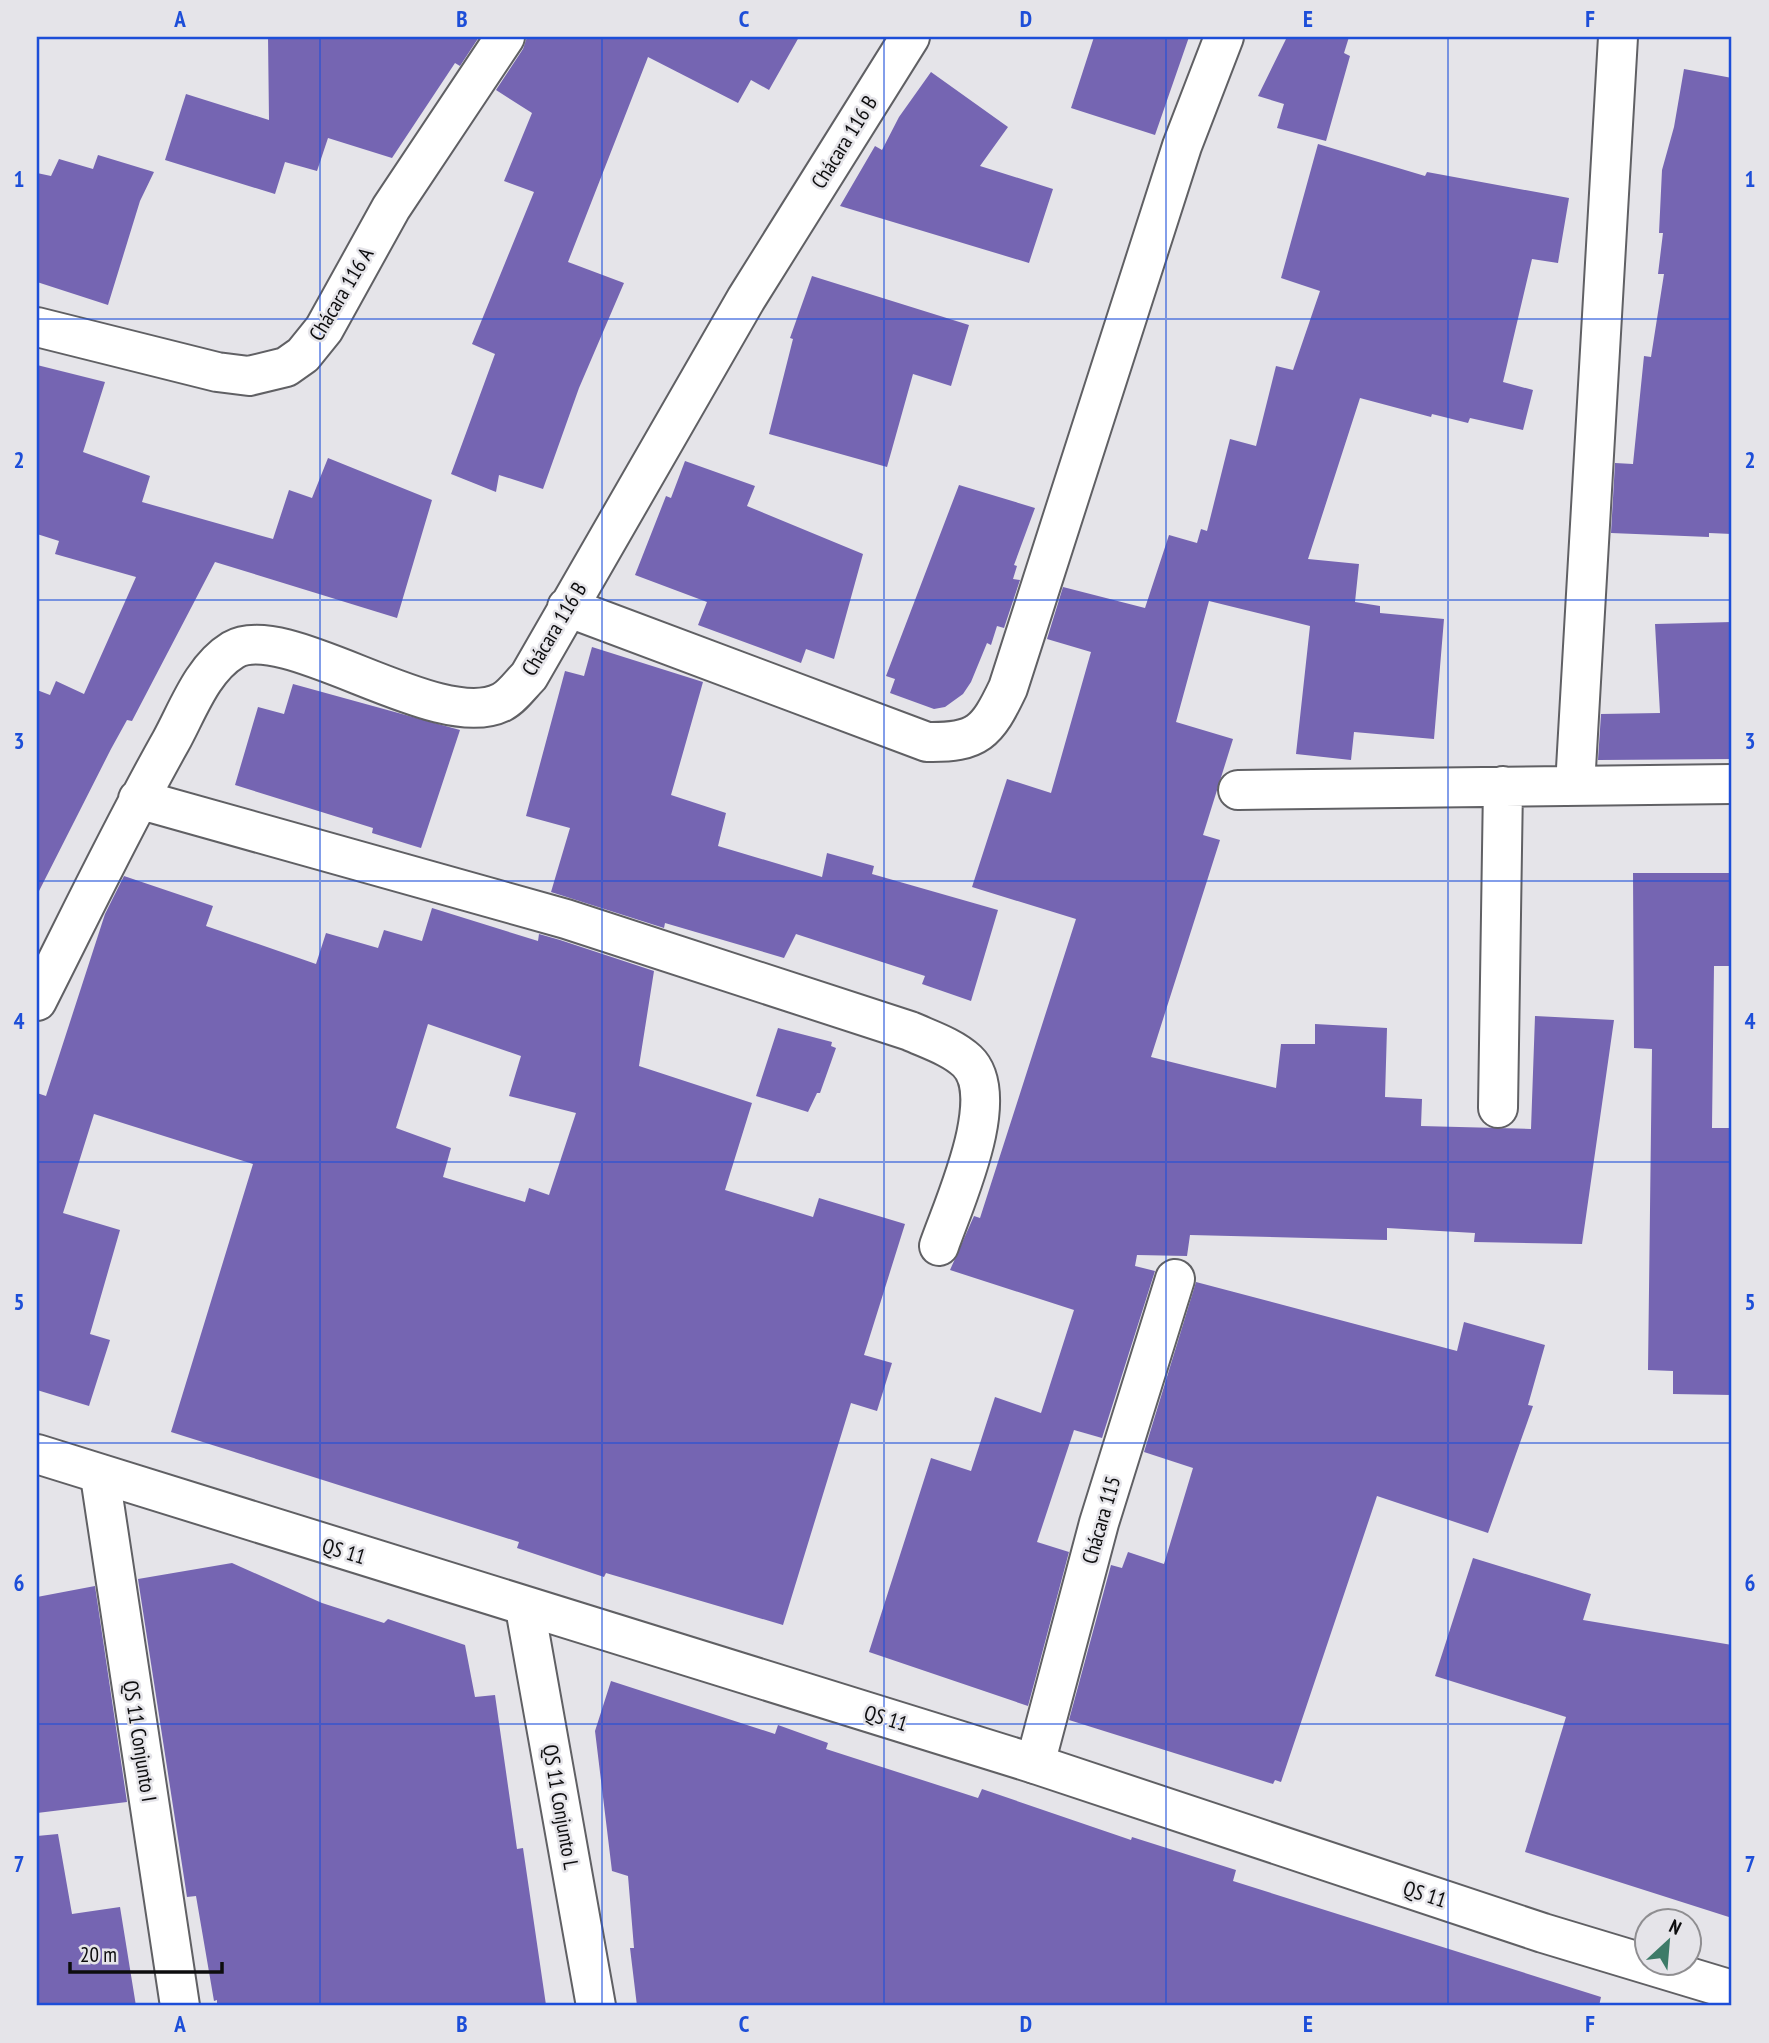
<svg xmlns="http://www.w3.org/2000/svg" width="1769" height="2043" font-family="'PT Sans Narrow',sans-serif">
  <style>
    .building { fill: #7565b2; fill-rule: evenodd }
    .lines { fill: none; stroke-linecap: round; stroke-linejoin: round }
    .minor-casing { stroke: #606064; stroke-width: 42 }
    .tertiary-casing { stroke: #606064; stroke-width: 42 }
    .minor { stroke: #fff; stroke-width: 38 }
    .tertiary { stroke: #fff; stroke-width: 38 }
    .grid { fill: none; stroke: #1d4ed8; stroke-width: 2; stroke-opacity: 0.55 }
    .labels { text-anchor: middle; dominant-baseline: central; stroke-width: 5; stroke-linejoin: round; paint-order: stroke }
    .street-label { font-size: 21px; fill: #0d0d0e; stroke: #e5e4e9 }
    .neatline { fill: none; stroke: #1d4ed8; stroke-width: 2.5 }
    .grid-label { font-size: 23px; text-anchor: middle; font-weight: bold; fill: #1d4ed8 }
  </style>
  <rect width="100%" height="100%" fill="#e5e4e9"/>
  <path class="building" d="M268,37H479L460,66L455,63L392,158L328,138L317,171L285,162L275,194L165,160L186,94L269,120Z
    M527,37H799L769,90L751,80L738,103L648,57L568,262L624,283L579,388L543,489L499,475L496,492L451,474L495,354L472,344L534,192L504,181L532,113L496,90L523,49Z
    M1094,37H1189L1155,135L1071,108Z
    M1287,37H1349L1344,53L1350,56L1326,141L1277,128L1284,104L1258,96Z
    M1684,69L1732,78V534L1709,533V537L1611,533L1615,463L1633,464L1644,356L1651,357L1664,274H1658L1663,233H1659L1662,170L1674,127Z
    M931,72L1008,127L980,166L1053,189L1029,263L840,206L875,146L882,150L899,117Z
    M1318,144L1425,176L1427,172L1569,198L1558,263L1532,259L1503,382L1533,390L1523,430L1470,418L1468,423L1432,414L1431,417L1360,398L1308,559L1359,564L1355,602L1380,606V613L1444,619L1434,739L1354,732L1351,760L1296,754L1310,626L1209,601L1176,722L1233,739L1203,835L1220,840L1151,1057L1276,1088L1281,1044H1315V1024L1387,1028L1385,1097L1422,1099L1421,1126L1531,1129L1535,1016L1614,1020L1582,1244L1474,1242L1475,1233L1387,1228V1240L1190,1235L1187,1256L1137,1255L1135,1266L1155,1271L1102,1438L1074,1430L1037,1542L1069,1552L1028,1706L869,1652L931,1458L971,1471L995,1397L1041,1413L1074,1310L950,1270L974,1216L980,1218L1076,919L972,887L1007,779L1051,793L1091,652L1047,639L1063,587L1145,608L1169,535L1197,543L1201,529L1207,531L1230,439L1256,446L1276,366L1293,370L1320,291L1281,278Z
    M98,155L154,172L140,201L108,305L37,282V173L51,176L59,159L93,169Z
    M812,276L969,325L951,386L913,374L887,467L769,434L793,339L790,338Z
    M37,365L105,382L83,452L150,476L142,502L273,539L289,490L312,498L328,458L432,500L397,618L215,562L132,721L127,720L111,749L37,895V690L50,695L56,681L84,694L136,577L55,554L59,541L37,534Z
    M685,461L755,486L747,506L863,554L834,659L806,649L801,663L698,625L707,602L635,575L666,496L671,498Z
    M959,485L1035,508L1014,565L1017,566L1013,579L1020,580L1004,628L997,626L991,645L987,643L971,682L963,694L945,707L934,709L890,693L895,679L886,676Z
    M1732,622V759L1598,760L1601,714L1660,713L1655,624Z
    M592,647L703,682L671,795L726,813L718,846L822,877L827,853L874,866L872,874L998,910L971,1001L922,984L925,976L796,934L784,958L665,923L664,928L551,892L570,828L526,816L565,671L584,676Z
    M293,684L460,730L421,848L372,833L373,828L235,785L258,707L284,714Z
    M1633,873H1732V966H1714L1712,1128H1732V1395L1673,1394V1371L1648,1370L1652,1049L1634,1048Z
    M124,876L213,906L206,926L316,964L326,933L378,948L384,930L422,941L432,908L538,941L539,934L560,940L654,971L639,1066L752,1103L725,1190L813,1217L819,1198L905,1224L864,1355L892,1363L877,1411L851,1403L783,1625L606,1573L604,1577L517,1548L519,1542L171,1432L253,1164L94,1114L63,1213L120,1230L90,1334L110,1340L89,1406L37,1390V1093L46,1096L105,914ZM428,1024L521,1056L509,1096L576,1113L549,1195L529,1188L525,1202L443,1177L451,1148L396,1128Z
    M778,1028L832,1042L831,1046L836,1048L820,1093H817L808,1112L756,1096Z
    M1196,1282L1457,1351L1464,1322L1545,1345L1528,1405L1533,1406L1488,1533L1377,1496L1281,1782L1275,1780L1273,1784L1069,1720L1111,1565L1122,1568L1128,1552L1164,1564L1193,1468L1144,1452Z
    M1473,1558L1591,1594L1583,1620L1732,1645V1918L1525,1852L1566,1717L1435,1676Z
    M232,1563L322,1603L384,1623L388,1619L465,1645L475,1697L495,1695L517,1849L523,1848L546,2005L217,2006V2000L214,2001L196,1896L187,1897L138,1579Z
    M95,1586L127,1802L37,1813V1597Z
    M611,1681L775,1734L778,1725L828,1743L826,1749L978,1798L982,1789L1131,1840L1132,1837L1236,1870L1233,1881L1601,1997L1599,2006H637L630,1948H634L628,1876L612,1871L595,1731Z
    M58,1834L72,1914L120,1907L136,2006H37V1836Z"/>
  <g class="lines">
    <g class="minor-casing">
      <path id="minor" d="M37,327L217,372L249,376L286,367L303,355L324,329L391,208L505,37
        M567,607L927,742C978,743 987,732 1008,688L1182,146L1224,37
        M1575,786L1618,37
        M1238,790L1732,784
        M138,799L566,919L910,1031C930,1040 952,1047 967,1061C1004,1096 953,1205 939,1246
        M37,1001C81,914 123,826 171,741C188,710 202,669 233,650C286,619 438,735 502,702C512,697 521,684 529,676L746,299L910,37
        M1498,1108L1503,786
        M100,1476L180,2006
        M525,1608L596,2006
        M1035,1764L1099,1523L1175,1279"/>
    </g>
    <g class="tertiary-casing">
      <path id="tertiary" d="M37,1454L1035,1764L1543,1933L1732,1990"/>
    </g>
    <use href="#minor" class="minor"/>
    <use href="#tertiary" class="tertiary"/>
  </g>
  <path class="grid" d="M320,37V2006M602,37V2006M884,37V2006M1166,37V2006M1448,37V2006M37,319H1732M37,600H1732M37,881H1732M37,1162H1732M37,1443H1732M37,1724H1732"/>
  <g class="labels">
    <g class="street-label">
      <text transform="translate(844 142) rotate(-58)">Chácara 116 B</text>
      <text transform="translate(341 294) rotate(-59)">Chácara 116 A</text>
      <text transform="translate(554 629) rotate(-59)">Chácara 116 B</text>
      <text transform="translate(1101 1520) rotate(-74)">Chácara 115</text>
      <text transform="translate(344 1551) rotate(17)">QS 11</text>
      <text transform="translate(886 1718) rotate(17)">QS 11</text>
      <text transform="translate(140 1741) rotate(81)">QS 11 Conjunto I</text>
      <text transform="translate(561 1807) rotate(80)">QS 11 Conjunto L</text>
      <text transform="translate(1425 1894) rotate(18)">QS 11</text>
    </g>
  </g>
  <rect width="1769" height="2043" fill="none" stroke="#e5e4e9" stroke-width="77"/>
  <g transform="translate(1668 1942) rotate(26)"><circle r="33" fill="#e5e4e9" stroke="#8f8e91" stroke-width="2"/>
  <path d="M0-5L12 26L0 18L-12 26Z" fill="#3d7b68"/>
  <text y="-10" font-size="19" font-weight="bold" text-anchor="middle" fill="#0d0d0e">N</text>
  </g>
  <path d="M70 1962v10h152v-10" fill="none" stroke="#0d0d0e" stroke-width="3.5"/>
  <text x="80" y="1962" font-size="21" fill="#0d0d0e" stroke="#e5e4e9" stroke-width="5" paint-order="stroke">20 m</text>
  <rect x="38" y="38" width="1692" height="1966" class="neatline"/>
  <g class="grid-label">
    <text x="180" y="27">A</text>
    <text x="462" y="27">B</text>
    <text x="744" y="27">C</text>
    <text x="1026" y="27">D</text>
    <text x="1308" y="27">E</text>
    <text x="1590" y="27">F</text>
    <text x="19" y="187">1</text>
    <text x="1750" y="187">1</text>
    <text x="19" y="468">2</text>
    <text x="1750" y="468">2</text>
    <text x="19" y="749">3</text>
    <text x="1750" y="749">3</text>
    <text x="19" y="1029">4</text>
    <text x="1750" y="1029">4</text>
    <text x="19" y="1310">5</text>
    <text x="1750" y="1310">5</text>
    <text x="19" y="1591">6</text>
    <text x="1750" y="1591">6</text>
    <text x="19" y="1872">7</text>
    <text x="1750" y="1872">7</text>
    <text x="180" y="2032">A</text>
    <text x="462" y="2032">B</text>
    <text x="744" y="2032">C</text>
    <text x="1026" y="2032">D</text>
    <text x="1308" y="2032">E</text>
    <text x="1590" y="2032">F</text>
  </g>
</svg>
